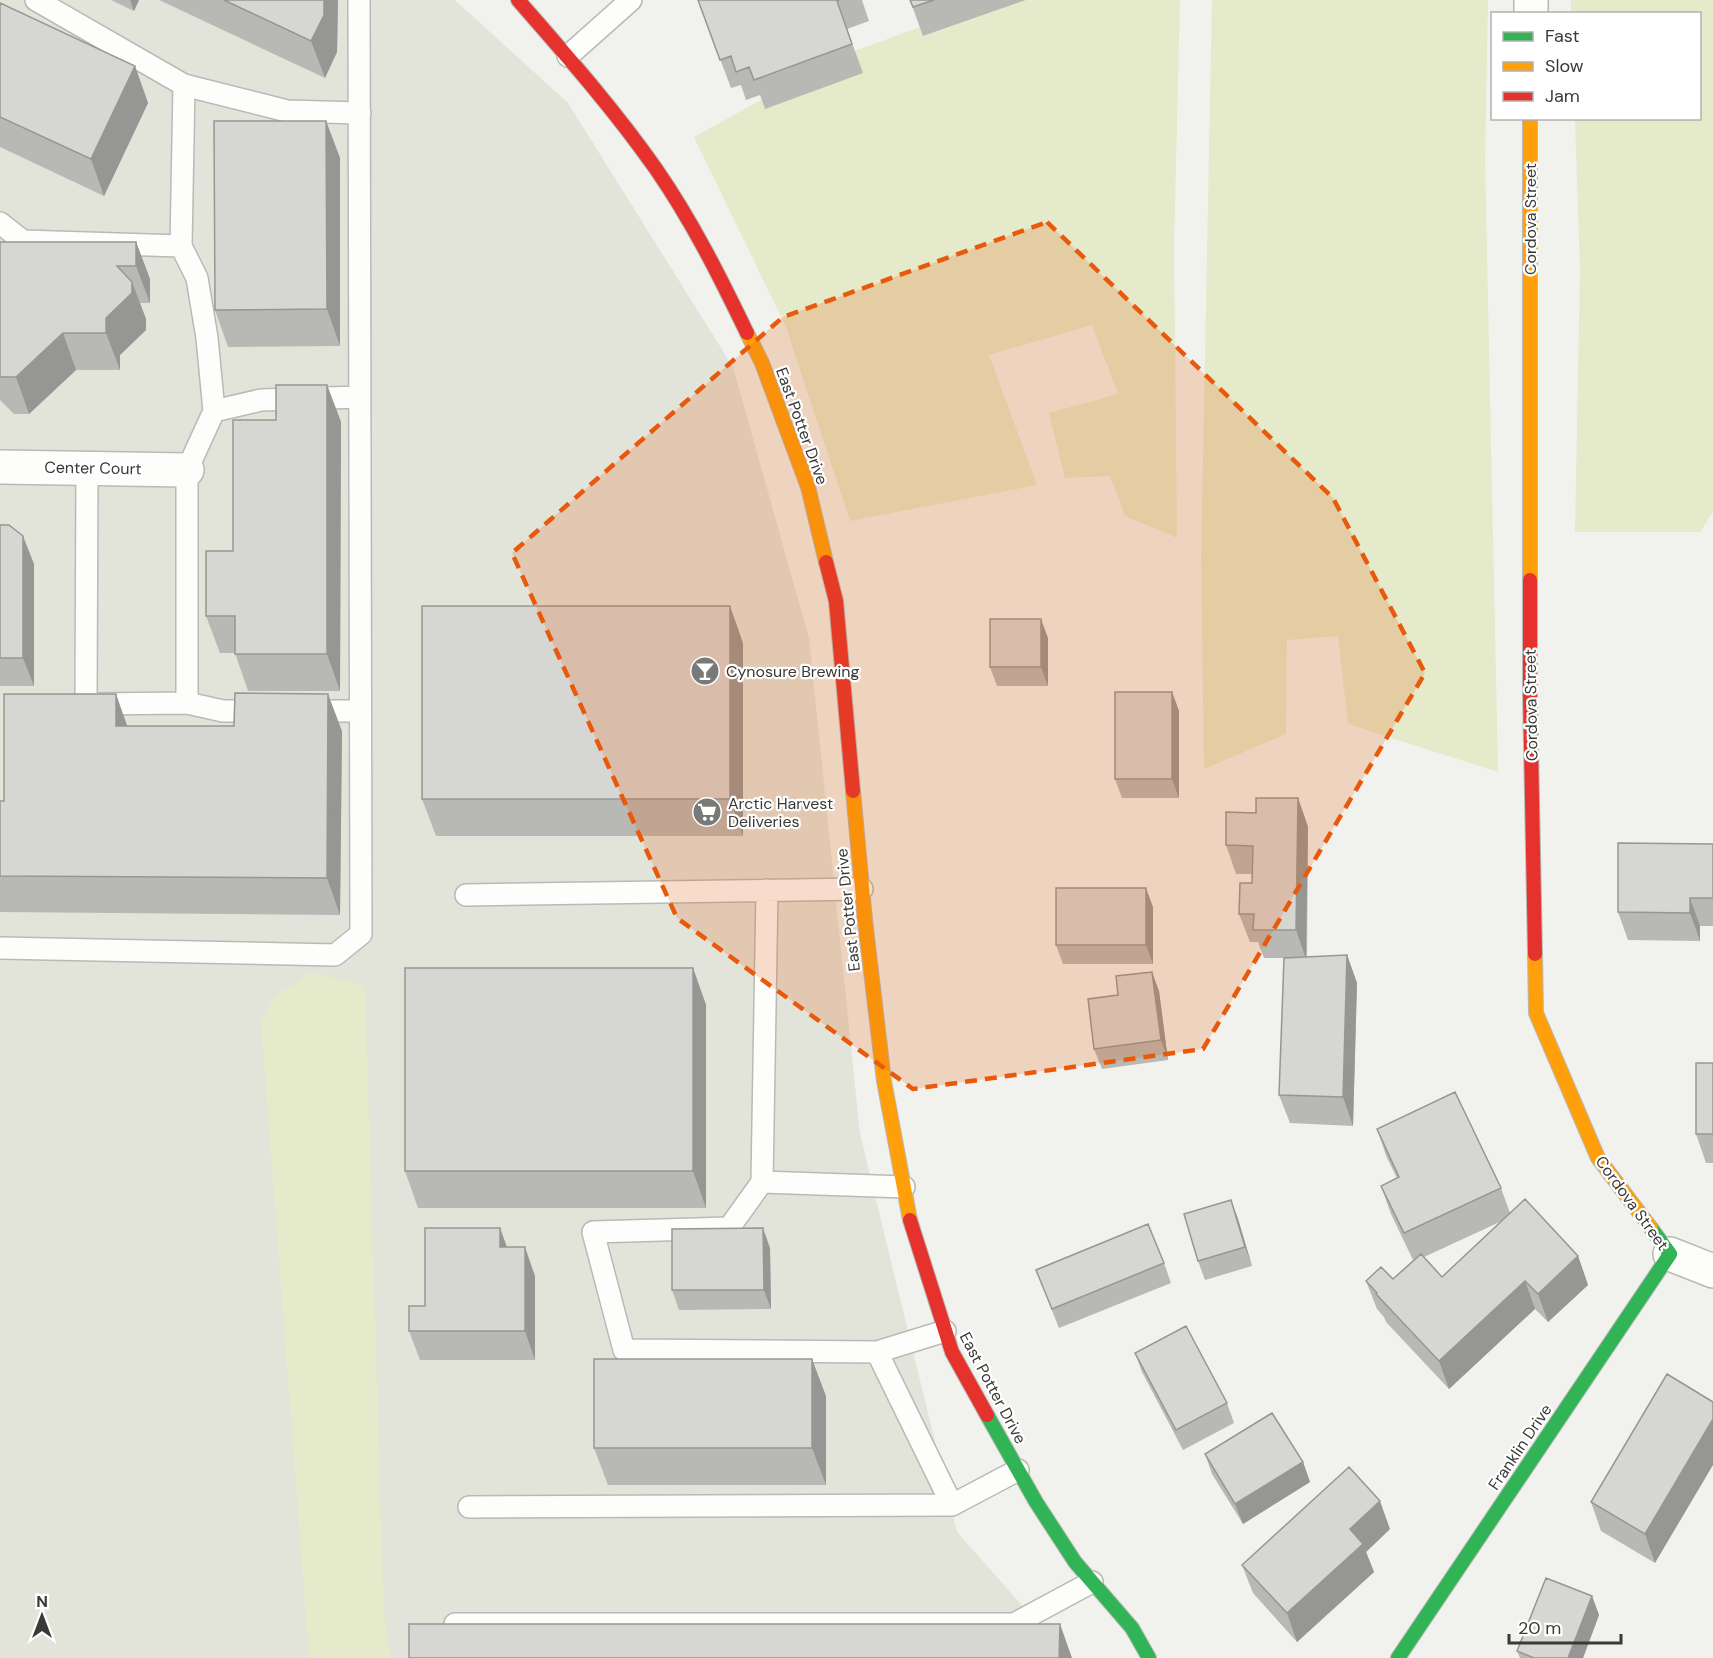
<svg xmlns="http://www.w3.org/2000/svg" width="1713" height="1658" font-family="'DM Sans',sans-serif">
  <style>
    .built { fill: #e2e4da }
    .green { fill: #e4eaca }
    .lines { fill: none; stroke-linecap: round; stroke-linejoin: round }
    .lane-casing { stroke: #b9bab7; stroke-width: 24 }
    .street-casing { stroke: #b9bab7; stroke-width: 36 }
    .fast-casing { stroke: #b9bab7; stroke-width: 16 }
    .slow-casing { stroke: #b9bab7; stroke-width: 16 }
    .jam-casing { stroke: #b9bab7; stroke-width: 16 }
    .lane { stroke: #fdfdfc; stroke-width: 21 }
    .street { stroke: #fdfdfc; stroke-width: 33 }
    .fast { stroke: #30b455; stroke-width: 14 }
    .slow { stroke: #ff9f0a; stroke-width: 14 }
    .jam { stroke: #e5322d; stroke-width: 14 }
    .wall { fill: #b8b8b5; fill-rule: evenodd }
    .shaded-wall { fill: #969694 }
    .building { fill: #d6d6d3; stroke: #969694; stroke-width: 1.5 }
    .marked { fill: #e8590c; fill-opacity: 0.2; stroke: #e8590c; stroke-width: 4.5; stroke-dasharray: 12 8; stroke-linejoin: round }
    .labels { text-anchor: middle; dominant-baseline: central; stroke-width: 4.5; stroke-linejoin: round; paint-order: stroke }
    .street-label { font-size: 16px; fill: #393937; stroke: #fff }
    .poi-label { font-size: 16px; fill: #393937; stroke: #fff; text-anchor: start }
  </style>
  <rect width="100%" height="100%" fill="#f1f2ed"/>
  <path class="built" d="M0,0H455L568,103L733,367L809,638L860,1134L957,1532L1069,1658H0Z"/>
  <path class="green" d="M1026,0H1180L1174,246L1177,538L1125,516L1110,476L1065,478L1049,413L1118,394L1092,325L989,355L1037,485L850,521L786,327L694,137L761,100L765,108L855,51L920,27L924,36Z
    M1212,0H1488L1485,161L1498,772L1348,724L1338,636L1287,640L1286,734L1204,769L1201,558Z
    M1571,0H1713V512L1700,532H1575L1580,270L1575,119L1700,118V14L1571,13Z
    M312,972L365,986L384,1615L391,1658H309L261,1023L273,998Z"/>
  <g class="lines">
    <g class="lane-casing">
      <path id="lane" d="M36,0L184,85L287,111L360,113
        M568,56L631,0
        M0,223L23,241L181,246L197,278L207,338L214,411
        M181,246L184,85
        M187,703L223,711H264
        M86,704L87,468
        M91,704L187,703V470L214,411L261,400L360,397
        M307,711H360
        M466,895L862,889
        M0,948L335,955L361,934L359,0
        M762,1182L767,890
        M904,1187L762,1182L729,1228L593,1232L624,1350L877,1352L945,1331
        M877,1352L952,1505
        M469,1507L952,1505L1018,1470
        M455,1624H1014L1092,1582"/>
    </g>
    <g class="street-casing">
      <path id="street" d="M1531,14V0
        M0,467L187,470
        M1670,1254L1713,1271"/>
    </g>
    <g class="fast-casing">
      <path id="fast" d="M987,1415L1036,1502L1075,1562L1132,1628L1149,1658
        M1398,1658L1670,1254L1651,1228"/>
    </g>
    <g class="slow-casing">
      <path id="slow" d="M1530,118V580
        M747,333L762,363L808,487L826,562
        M853,791L865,920L884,1081L910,1220
        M1535,954L1536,1013L1598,1158L1651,1228"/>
    </g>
    <g class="jam-casing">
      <path id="jam" d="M518,0C566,55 614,109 656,169C692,221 720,277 747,333
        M826,562L836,601L853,791
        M1530,580V695L1535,954
        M910,1220L952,1352L987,1415"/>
    </g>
    <use href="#lane" class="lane"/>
    <use href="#street" class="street"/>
    <use href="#fast" class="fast"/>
    <use href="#slow" class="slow"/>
    <use href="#jam" class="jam"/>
  </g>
  <path class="wall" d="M111,0H139L134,11Z
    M159,0H338L337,52L325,78Z
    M698,0H862L869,21L847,29L863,73L765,109L760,95L746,100L741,85L731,88Z
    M910,0H1026L923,36Z
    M0,3L135,66L148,103L104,196L0,147Z
    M326,121L340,158V346L228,347L215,310Z
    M0,242H136L150,279V303H140L146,319V330L120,355V370H76L29,414H14L0,400Z
    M327,385L341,422L340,691H248L235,653H220L206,616L233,551Z
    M0,525L34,564V686H0Z
    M1048,638V686H997L990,667Z
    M743,643V836H436L422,799Z
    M1172,692L1179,711V798H1122L1115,779Z
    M127,726L342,731L340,915L0,912V801H4Z
    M1298,798L1308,827L1307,957L1347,955L1357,983L1353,1126L1290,1123L1279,1095L1284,958H1264L1258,942H1250L1239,914L1252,883L1253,874H1236L1226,845L1256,813Z
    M1713,844V926H1700V941L1628,940L1618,912Z
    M1153,907V964H1063L1056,945Z
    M693,968L706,1005V1208H418L405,1171Z
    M1159,991L1168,1060L1102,1069L1094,1049Z
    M1713,1063V1163H1706L1696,1134Z
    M1377,1129L1501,1188L1510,1213L1578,1256L1588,1285L1548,1322L1535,1309L1449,1389L1386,1322L1384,1317L1377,1309L1366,1281L1393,1279L1413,1260L1391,1214L1381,1186L1397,1178L1387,1158ZM1502,1221L1442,1277L1424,1257Z
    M1231,1200L1238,1219L1252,1266L1205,1280L1198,1261Z
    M500,1228L507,1247L535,1276V1360H420L409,1331L425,1306Z
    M770,1248L771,1309L679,1310L672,1290Z
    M1164,1263L1171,1283L1059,1328L1036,1270Z
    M1135,1353L1227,1403L1234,1423L1183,1450L1142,1372Z
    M1667,1374L1655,1563L1601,1531L1591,1502Z
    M826,1396V1485H608L594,1448Z
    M1205,1454L1303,1462L1310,1482L1243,1524L1212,1474Z
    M1390,1529L1366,1552L1374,1572L1297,1642L1253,1593L1242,1565Z
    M1592,1596L1599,1615L1583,1658H1520L1517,1651Z"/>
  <path class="shaded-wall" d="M130,0H139L134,11Z
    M324,0H338L337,52L325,78L311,41Z
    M135,66L148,103L104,196L91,159Z
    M326,121L340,158V346L327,309Z
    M136,242L150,279V303L136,266Z
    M132,282L146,319V330L120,355V370L106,333V318Z
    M63,333L76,370L29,414L16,377Z
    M327,385L341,422L340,691L327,654Z
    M23,536L34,564V686L23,658Z
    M730,606L743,643V836L730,799Z
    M1041,619L1048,638V686L1041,667Z
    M1172,692L1179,711V798L1172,779Z
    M116,694L129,731L116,726Z
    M328,694L342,731L340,915L327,878Z
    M1298,798L1308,827L1306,959L1296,930Z
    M1146,888L1153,907V964L1146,945Z
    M1690,898L1700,926V941L1690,913Z
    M1347,955L1357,983L1353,1126L1343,1097Z
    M693,968L706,1005V1208L693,1171Z
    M1152,972L1159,991L1168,1060L1161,1040Z
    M1231,1200L1238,1219L1252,1266L1245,1247Z
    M500,1228L510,1256L500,1247Z
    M763,1228L770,1248L771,1309L764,1290Z
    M525,1247L535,1276V1360L525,1331Z
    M1578,1256L1588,1285L1548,1322L1538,1294Z
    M1525,1281L1535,1309L1449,1389L1439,1361Z
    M812,1359L826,1396V1485L812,1448Z
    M1713,1419V1465L1655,1563L1645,1534Z
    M1303,1462L1310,1482L1243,1524L1235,1504Z
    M1380,1501L1390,1529L1366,1552L1374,1572L1297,1642L1287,1613L1350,1529Z
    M1592,1596L1599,1615L1583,1658H1568Z
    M1060,1624L1072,1658H1059Z"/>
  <path class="building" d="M224,0H324V15L311,41Z
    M698,0H839L837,1L852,44L754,80L749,67L736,72L731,56L720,60Z
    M910,0H934L913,7Z
    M0,3L135,66L91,159L0,117Z
    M214,121H326L327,309L215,310Z
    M0,242H136V266H117L132,282V293L106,318V333H63L16,377H1L0,376Z
    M276,385H327V654H235V616H206V551H233V420H276Z
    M0,525H9L23,536V658H0Z
    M422,606H730V799H422Z
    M990,619H1041V667H990Z
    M1115,692H1172V779H1115Z
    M235,693L328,694L327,878L0,876V801H4V694H116V726H234Z
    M1256,798H1298L1296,930H1253L1254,914H1239L1240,883H1252L1253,846L1226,845V812L1256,813Z
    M1618,843L1713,844V898H1690V913L1618,912Z
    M1056,888H1146V945H1056Z
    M1347,955L1343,1097L1279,1095L1284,958Z
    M405,968H693V1171H405Z
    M1152,972L1161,1040L1094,1049L1088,999L1118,995L1116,976Z
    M1696,1063H1713V1134H1696Z
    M1455,1092L1501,1188L1404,1233L1381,1186L1399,1177L1377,1129Z
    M1525,1199L1578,1256L1538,1294L1525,1281L1439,1361L1376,1294L1377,1293L1366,1281L1381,1267L1393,1279L1421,1254L1442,1277Z
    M1231,1200L1245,1247L1198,1261L1184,1214Z
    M1148,1224L1164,1263L1052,1309L1036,1270Z
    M425,1228H500V1247H525V1331H409V1306H425Z
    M763,1228L764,1290H672V1229Z
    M1186,1326L1227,1403L1176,1430L1135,1353Z
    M594,1359H812V1448H594Z
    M1667,1374L1713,1402V1419L1645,1534L1591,1502Z
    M1272,1413L1303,1462L1235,1504L1205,1454Z
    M1349,1467L1380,1501L1350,1529L1363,1544L1287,1613L1242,1565Z
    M1546,1578L1592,1596L1568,1658H1534L1517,1651Z
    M409,1624H1060L1059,1658H409Z"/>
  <path class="marked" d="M1047,222L1333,498L1425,673L1203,1049L913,1089L677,918L512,553L783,317Z"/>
  <defs>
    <g id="bar-disc" transform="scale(1.5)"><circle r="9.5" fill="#797a77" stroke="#fff"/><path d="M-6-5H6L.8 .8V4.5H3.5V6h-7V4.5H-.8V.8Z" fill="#fff"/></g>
    <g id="supermarket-disc" transform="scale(1.5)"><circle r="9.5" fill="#797a77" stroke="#fff"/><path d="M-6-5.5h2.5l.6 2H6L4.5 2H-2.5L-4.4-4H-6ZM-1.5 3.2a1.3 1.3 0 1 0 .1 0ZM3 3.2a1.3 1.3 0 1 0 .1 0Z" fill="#fff"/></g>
  </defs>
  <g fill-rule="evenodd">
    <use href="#bar-disc" x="705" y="671"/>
    <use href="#supermarket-disc" x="707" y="812"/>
  </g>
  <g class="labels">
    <g class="street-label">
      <text transform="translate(1530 219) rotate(-90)">Cordova Street</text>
      <text transform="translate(802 426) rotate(70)">East Potter Drive</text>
      <text transform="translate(93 468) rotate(1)">Center Court</text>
      <text transform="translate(1531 705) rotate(-91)">Cordova Street</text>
      <text transform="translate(848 910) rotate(-96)">East Potter Drive</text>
      <text transform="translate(1632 1203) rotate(54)">Cordova Street</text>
      <text transform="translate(993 1388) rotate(62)">East Potter Drive</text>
      <text transform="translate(1520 1447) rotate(-56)">Franklin Drive</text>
    </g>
    <g class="poi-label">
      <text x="726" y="671">Cynosure Brewing</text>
      <text x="728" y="803">Arctic Harvest<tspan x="728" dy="18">Deliveries</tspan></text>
    </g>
  </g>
  <rect x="1491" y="12" width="210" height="108" fill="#ffffff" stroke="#b0b0af" stroke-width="1.5"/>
  <rect x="1503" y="32" width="30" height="9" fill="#30b455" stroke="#b0b0af" stroke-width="1.5"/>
  <text x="1545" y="42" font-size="18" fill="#393937">Fast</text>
  <rect x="1503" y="62" width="30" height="9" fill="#ff9f0a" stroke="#b0b0af" stroke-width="1.5"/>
  <text x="1545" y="72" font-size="18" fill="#393937">Slow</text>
  <rect x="1503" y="92" width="30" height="9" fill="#e5322d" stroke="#b0b0af" stroke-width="1.5"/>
  <text x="1545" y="102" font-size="18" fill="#393937">Jam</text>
  <g transform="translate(42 1616)" stroke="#ffffff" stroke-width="4.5" paint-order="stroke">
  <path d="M0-4.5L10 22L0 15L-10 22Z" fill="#393937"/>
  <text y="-9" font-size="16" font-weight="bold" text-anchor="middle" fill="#393937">N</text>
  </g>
  <path d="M1509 1634v9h112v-9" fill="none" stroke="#393937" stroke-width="3"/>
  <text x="1518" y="1634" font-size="18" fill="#393937" stroke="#ffffff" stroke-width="4.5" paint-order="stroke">20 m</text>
</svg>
